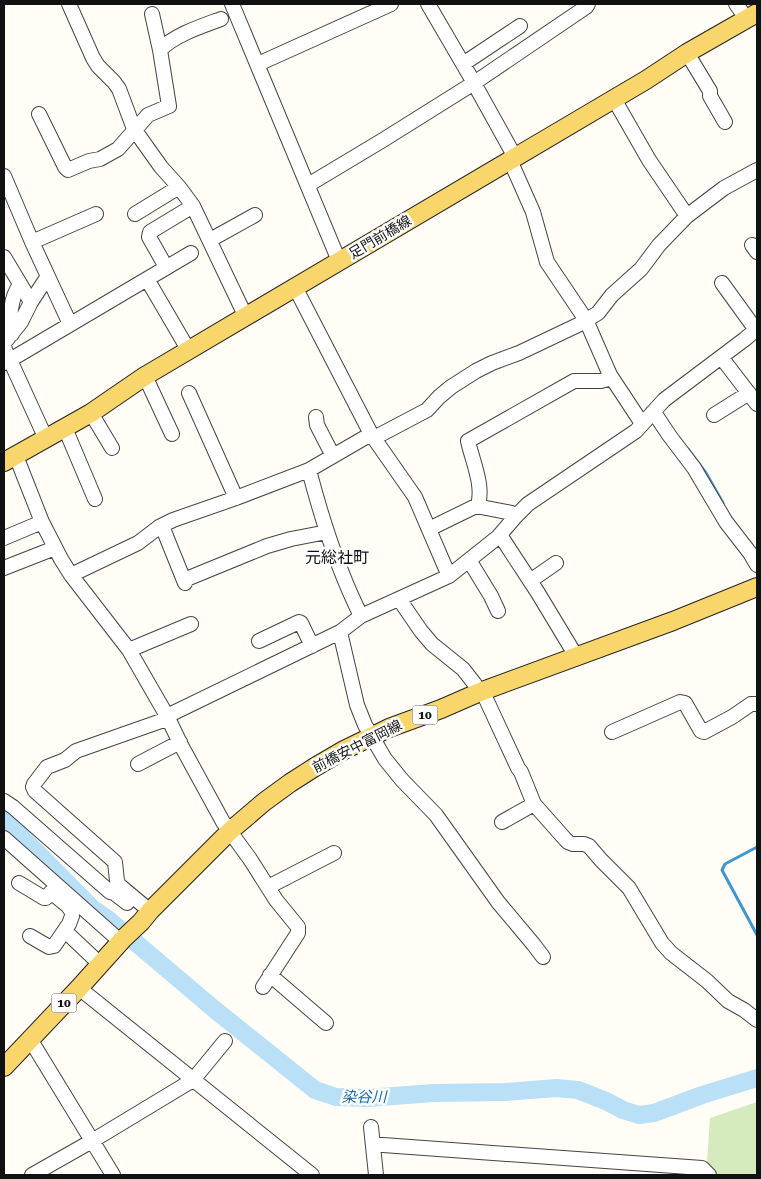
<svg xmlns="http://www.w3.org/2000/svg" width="761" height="1179" font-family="'Roboto Serif','Noto Sans JP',serif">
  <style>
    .green { fill: #d5ebbd }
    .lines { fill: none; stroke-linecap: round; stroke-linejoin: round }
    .stream { stroke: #3f96cf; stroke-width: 3 }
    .river { stroke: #b9e0f7; stroke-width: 18 }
    .minor-casing { stroke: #444; stroke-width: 16 }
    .major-casing { stroke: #222; stroke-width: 20 }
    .minor { stroke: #fff; stroke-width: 14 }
    .major { stroke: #f9d66b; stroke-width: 18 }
    .labels { text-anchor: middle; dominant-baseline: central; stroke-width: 5; stroke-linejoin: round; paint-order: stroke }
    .shield { fill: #fff; stroke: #585858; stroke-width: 1 }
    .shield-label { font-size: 12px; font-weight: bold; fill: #111 }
    .street-label { font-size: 14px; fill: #111; stroke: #fff }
    .water-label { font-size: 15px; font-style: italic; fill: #1768a6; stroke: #fff }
    .quarter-label { font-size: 16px; fill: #111; stroke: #fff }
  </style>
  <rect width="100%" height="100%" fill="#fffdf5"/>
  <path class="green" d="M757,1102V1175H716L709,1167L707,1162L710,1118Z"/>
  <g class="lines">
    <path class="stream" d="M688,449L706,473L723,503
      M757,847L725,864L722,870L757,935"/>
    <path class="river" d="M4,819L93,909L109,920L214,1009L315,1090L336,1097L368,1098L433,1093L505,1092L557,1088L578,1090L606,1101L623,1110L639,1115L654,1113L702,1095L757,1078"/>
    <g class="minor-casing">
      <path id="minor" d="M69,4L93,58L98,66L114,82L119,89L134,129L161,167L179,187L193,206L243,311L247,316
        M232,4L339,261
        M428,4L470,76L515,157
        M736,4L747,19
        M160,50C174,35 202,26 221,19
        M687,53L710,91V96L725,122
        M258,64L391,4
        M463,64L520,26
        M614,99L649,160L687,216
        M39,114L65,167L68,170L89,161L100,159L118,149L148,115L169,106L160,50L152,14
        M510,160L533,212L547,262L586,320L610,375L639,419L643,423
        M4,176L32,242L70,324
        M308,185L383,140L474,83L586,7L588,4
        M135,214L179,187
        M210,240L255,215
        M32,242L96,214
        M752,245L757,252
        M4,257L31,302L21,322L4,343L5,350L10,360L46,439
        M166,267L149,237L150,232L193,206
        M147,279L191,253
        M722,283L756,330
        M295,287L371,434L415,497L449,576
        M31,302L48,276
        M12,334C8,320 11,296 20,285
        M721,357L757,404
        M4,363L10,360L147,279L189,351
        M145,376L172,434
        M189,393L236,498
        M91,413L112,448
        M652,413L657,417L669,435L694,468L726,522L750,553L757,565
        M714,415L749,393
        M316,417L317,425L333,456
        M65,428L95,499
        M374,438L427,410L439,397L451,387L476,371L492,363L519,353L580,324L598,313L612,295L641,269L659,245L687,216L724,188L757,170
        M16,456L42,522L61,559L71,575L129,650L167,716L182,747L223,822L250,859L276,900L298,927V933L263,987
        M309,470C322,520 338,570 361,616
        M478,505C484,485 472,460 468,441L574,381H601L612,378
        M162,526L185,583
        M429,529L476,506L512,513L516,516
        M500,535L538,593L576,656
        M4,538L42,522
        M469,560L491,596L498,611
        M4,568L55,548
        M71,575L138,543L159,527L173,520L236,498L309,470L371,434
        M184,580L267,546L291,539L327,532
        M530,581L556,563
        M399,599L421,631L432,644L463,669L474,683L480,692
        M340,632L357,705L365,725L385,759L402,780L436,815L498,902L534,945L543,957
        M259,641L299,622L301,623L312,646
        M129,650L191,624
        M484,691L486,699L518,768L521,772L534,804L565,839L568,842L573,844H584L589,846L601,860L629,888L662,943L671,953L707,981L728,1001L744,1010L757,1020
        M612,732L671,706L680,702L685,703L701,731L704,732L732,717L751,704H757
        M138,764L180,742
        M4,801L13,807L110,892L114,893L127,903
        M502,822L534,804
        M4,838L120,941
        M19,883L44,898H46L51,892L68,906L72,912V916L69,924L54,946L49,947L30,936
        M268,887L334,853
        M150,911L119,885L117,881L115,862L35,791L33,787L34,784L47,767L65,760L76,751L164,720L167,716L340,632L361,616L449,576L498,537L516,516L528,504L636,431L664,400L745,339L757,329
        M65,931L100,964
        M270,975L326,1023
        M79,988L312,1175
        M29,1040L33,1044L113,1175
        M371,1127L376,1175
        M373,1145H383L702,1168L709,1175
        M32,1175L92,1141L193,1080L225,1041"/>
    </g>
    <g class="major-casing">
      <path id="major" d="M4,462L91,413L145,376L646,80L687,53L757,13
        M4,1067L79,988L123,939L141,922L150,911L230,831L264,802L290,783L315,767L344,750L389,728L441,709L480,692L673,621L757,587"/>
    </g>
    <use href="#minor" class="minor"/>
    <use href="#major" class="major"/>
  </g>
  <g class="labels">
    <g class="shield">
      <rect x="412.5" y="705.5" width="25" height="19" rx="4"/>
      <rect x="51.5" y="993.5" width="25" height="19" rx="4"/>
    </g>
    <g class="shield-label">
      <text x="425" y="715">10</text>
      <text x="64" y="1003">10</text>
    </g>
    <g class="street-label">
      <text transform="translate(380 237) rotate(-31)">足門前橋線</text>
      <text transform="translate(357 746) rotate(-27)">前橋安中富岡線</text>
    </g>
    <g class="water-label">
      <text x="364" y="1097">染谷川</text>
    </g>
    <g class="quarter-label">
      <text x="337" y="557">元総社町</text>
    </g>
  </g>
  <rect width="761" height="1179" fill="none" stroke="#111111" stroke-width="10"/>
</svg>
